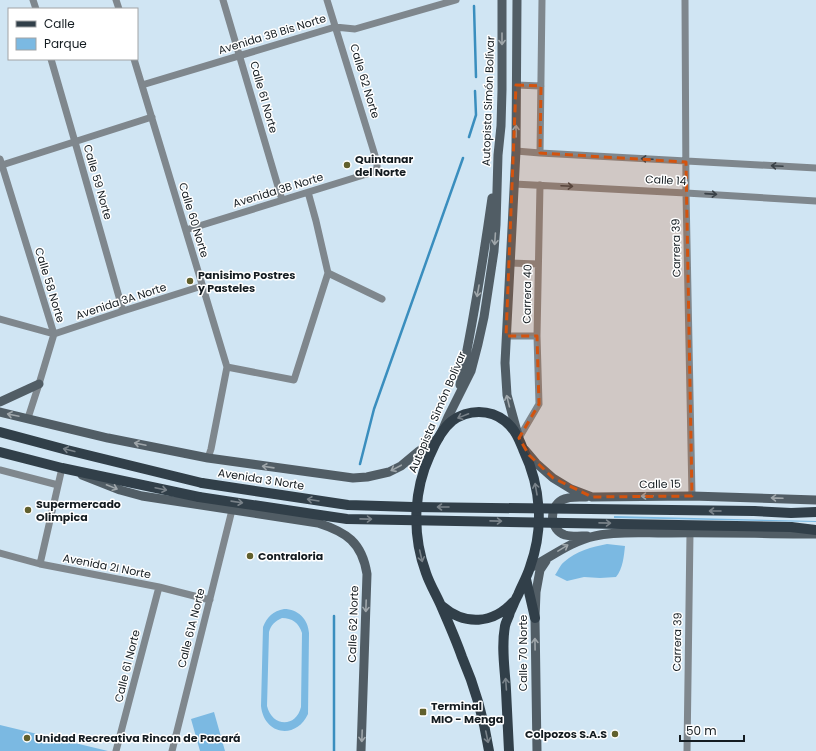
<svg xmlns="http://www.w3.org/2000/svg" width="816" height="751" font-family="Poppins,sans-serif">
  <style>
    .green { fill: #7bb9e2; fill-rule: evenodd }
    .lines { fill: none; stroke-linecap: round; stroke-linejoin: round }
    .stream { stroke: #3a8ebe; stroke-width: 2.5 }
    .street { stroke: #7f878d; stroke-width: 7 }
    .secondary { stroke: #515d65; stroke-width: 9 }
    .primary { stroke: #313f49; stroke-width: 10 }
    .primary-bridge { stroke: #313f49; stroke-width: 10 }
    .oneway { stroke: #9fa6aa }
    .oneway2 { stroke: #394147 }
    .oneway3 { stroke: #798289 }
    .marked { fill: #d3530e; fill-opacity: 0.2; stroke: #d3530e; stroke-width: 3; stroke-dasharray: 8 5; stroke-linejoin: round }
    .poi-dot { fill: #61602d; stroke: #fff; stroke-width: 1.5 }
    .labels { text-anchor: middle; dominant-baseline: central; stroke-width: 3; stroke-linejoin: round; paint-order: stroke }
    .street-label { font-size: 11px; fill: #141c21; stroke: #fff }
    .poi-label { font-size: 11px; font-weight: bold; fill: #141c21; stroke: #fff; text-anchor: start }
  </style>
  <rect width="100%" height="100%" fill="#d0e5f3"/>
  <path class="green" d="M614,516L816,521V522L614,518Z
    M607,544L625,546C624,555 623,569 616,577L600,578L584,577L567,581L555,575C558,571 560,565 564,562C576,551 592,547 607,544Z
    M284,609C298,609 308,619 309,633L308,714C296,740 264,735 261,706L263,627C267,617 273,611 284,609ZM282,618C292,618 299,623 302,633L301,707C296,728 272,727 267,706L269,632C271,625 275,621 282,618Z
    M214,712L225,751H200L191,719Z
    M0,725L108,751H0Z"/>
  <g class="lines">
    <path class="stream" d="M474,6L476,77
      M469,137L476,115L475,91
      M360,464L374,409L463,158
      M334,751V616"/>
    <path class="street" d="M33,0L36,9
      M116,0L119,9
      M223,0L282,200
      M685,0L686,193L692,496
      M51,59L75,142L123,311
      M134,59L227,367L211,449L208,458
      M142,85L335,27L355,29L456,0
      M516,85L541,86
      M516,151L540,153L816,168
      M540,153L542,0
      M0,159L54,334L39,384L28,418
      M2,165L152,117
      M514,184L686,193L816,201
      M186,230L370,173L377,169V162L327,0
      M510,263L538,264
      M328,273L382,299
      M0,319L54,334L123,311L202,286
      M506,336H537
      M227,367L294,380L328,273L316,221L308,192
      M519,438L539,404L537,336L540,185
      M0,470L58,485
      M0,553L40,564L159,587L210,600
      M40,564L62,468
      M116,751L159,587
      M172,751L232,510
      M687,751L690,533"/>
    <path class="secondary" d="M517,0L516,151L505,363L507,395L518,435
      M460,385C473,323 483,261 492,198
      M0,402L39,384
      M0,412L108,438L208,458L353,478L367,477L389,472L401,466L419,451L439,438L448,417L471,371L478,344L484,317L494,251L496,225L498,155L501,126L502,90V0
      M525,450L536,463L553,478L571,489L592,497L692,496L816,500
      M82,475L120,490L142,496L318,523C346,532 362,542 367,574L361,751
      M586,497C578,497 569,496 562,500C548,508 550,530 565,535C572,537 580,536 587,536
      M530,568C551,557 571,541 595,536C617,531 642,533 664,533C715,532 765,534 816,534
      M537,751L535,618L536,592L540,570L546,561"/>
    <path class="primary" d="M0,432L67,450L202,483
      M0,452L62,468L199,497
      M754,511L791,513L816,512
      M791,527L816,530
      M526,579L535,618
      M442,606C465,626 493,624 513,602
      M489,751C484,719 475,687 462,657C456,640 449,624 442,608C437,596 430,585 426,573C412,535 413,492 430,455C435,443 442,429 452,421C468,409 490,409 505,421C515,429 519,439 523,449C541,487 544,528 530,567C527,577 522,585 518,595C515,600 513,606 510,612C509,617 506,621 505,626C501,648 505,669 506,690C507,711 508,731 509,751"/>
    <path class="primary-bridge" d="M202,483L348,505L413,507L754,511
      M199,497L347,519L791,527"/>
  </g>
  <defs><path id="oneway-shaft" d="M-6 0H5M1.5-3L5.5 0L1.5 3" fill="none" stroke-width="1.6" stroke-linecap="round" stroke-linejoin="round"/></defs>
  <g class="oneway">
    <use href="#oneway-shaft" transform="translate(502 39) rotate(90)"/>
    <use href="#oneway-shaft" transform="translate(516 131) rotate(-90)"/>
    <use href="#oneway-shaft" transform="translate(495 239) rotate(94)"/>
    <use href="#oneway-shaft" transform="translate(478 291) rotate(100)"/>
    <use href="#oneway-shaft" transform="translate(508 401) rotate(-104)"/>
    <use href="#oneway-shaft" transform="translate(13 415) rotate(-168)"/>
    <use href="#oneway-shaft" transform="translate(140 444) rotate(-168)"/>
    <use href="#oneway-shaft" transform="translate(268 467) rotate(-172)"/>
    <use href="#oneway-shaft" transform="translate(396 468) rotate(152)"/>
    <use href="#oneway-shaft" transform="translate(112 487) rotate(22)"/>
    <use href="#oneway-shaft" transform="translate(647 496) rotate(179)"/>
    <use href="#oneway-shaft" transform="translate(777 498) rotate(-178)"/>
    <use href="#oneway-shaft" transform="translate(563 548) rotate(-31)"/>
    <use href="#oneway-shaft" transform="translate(366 606) rotate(92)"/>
    <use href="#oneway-shaft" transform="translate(535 644) rotate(-91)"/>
    <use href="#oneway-shaft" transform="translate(362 736) rotate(92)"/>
  </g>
  <g class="oneway2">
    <use href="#oneway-shaft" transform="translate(647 159) rotate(-177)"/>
    <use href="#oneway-shaft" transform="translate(777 166) rotate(-177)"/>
    <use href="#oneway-shaft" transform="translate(567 186) rotate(3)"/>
    <use href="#oneway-shaft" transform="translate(711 194) rotate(4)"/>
  </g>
  <g class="oneway3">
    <use href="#oneway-shaft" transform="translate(463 416) rotate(158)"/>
    <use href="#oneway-shaft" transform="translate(69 450) rotate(-166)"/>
    <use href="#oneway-shaft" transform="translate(161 489) rotate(12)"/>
    <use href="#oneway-shaft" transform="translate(536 489) rotate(-100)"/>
    <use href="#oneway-shaft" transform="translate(313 500) rotate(-171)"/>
    <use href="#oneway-shaft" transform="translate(237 502) rotate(8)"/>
    <use href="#oneway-shaft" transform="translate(443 507) rotate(-180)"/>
    <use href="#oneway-shaft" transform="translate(715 511) rotate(-180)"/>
    <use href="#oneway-shaft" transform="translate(366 519) rotate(1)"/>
    <use href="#oneway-shaft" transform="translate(496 521) rotate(1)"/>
    <use href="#oneway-shaft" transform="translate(605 523) rotate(1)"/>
    <use href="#oneway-shaft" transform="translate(421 556) rotate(77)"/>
    <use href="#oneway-shaft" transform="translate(506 684) rotate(-94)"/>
    <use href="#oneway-shaft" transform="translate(487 737) rotate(78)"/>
  </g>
  <path class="marked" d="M516,85L541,86L540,153L686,162L692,496L592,497L553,478L529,455L519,438L539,404L537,336H506Z"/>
  <g class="poi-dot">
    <circle cx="347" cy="165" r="4"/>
    <circle cx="190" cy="281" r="4"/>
    <circle cx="28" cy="510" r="4"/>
    <circle cx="250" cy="556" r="4"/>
    <rect x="419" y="708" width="8" height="8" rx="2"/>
    <circle cx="615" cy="734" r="4"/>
    <circle cx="27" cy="738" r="4"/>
  </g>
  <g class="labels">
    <g class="street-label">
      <text transform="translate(272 34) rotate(-17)">Avenida 3B Bis Norte</text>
      <text transform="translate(365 81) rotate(73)">Calle 62 Norte</text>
      <text transform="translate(264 97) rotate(74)">Calle 61 Norte</text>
      <text transform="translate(488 101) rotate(-88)">Autopista Simón Bolívar</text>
      <text transform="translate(666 180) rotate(3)">Calle 14</text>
      <text transform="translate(98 182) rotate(74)">Calle 59 Norte</text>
      <text transform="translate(278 190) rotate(-17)">Avenida 3B Norte</text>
      <text transform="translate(194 220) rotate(73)">Calle 60 Norte</text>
      <text transform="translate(676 248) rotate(-91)">Carrera 39</text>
      <text transform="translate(50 285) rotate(73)">Calle 58 Norte</text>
      <text transform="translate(527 294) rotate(-89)">Carrera 40</text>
      <text transform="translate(121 301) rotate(-18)">Avenida 3A Norte</text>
      <text transform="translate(437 412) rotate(-67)">Autopista Simón Bolívar</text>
      <text transform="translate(261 479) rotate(9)">Avenida 3 Norte</text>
      <text transform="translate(660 484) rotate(-1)">Calle 15</text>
      <text transform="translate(107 566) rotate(11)">Avenida 2I Norte</text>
      <text transform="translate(353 624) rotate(-88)">Calle 62 Norte</text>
      <text transform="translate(191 628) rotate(-76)">Calle 61A Norte</text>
      <text transform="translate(677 642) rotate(-89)">Carrera 39</text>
      <text transform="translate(523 653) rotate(-90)">Calle 70 Norte</text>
      <text transform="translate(127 666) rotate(-76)">Calle 61 Norte</text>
    </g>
    <g class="poi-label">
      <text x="355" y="159">Quintanar<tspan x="355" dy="13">del Norte</tspan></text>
      <text x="198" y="275">Panisimo Postres<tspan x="198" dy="13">y Pasteles</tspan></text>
      <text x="36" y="504">Supermercado<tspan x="36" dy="13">Olimpica</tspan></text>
      <text x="258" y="556">Contraloria</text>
      <text x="431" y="706">Terminal<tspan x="431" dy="13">MIO - Menga</tspan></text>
      <text x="607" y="734" text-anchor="end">Colpozos S.A.S</text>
      <text x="35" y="738">Unidad Recreativa Rincon de Pacará</text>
    </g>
  </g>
  <rect x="8" y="8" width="130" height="52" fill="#ffffff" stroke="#a1a4a6"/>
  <rect x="16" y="21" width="20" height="6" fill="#313f49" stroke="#a1a4a6"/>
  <text x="44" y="28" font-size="12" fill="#141c21">Calle</text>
  <rect x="16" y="38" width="20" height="12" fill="#7bb9e2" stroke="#a1a4a6"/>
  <text x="44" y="48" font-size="12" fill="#141c21">Parque</text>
  <path d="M680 735v6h64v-6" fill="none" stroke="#141c21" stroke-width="2"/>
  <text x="686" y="735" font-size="12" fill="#141c21" stroke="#ffffff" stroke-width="3" paint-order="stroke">50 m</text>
</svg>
